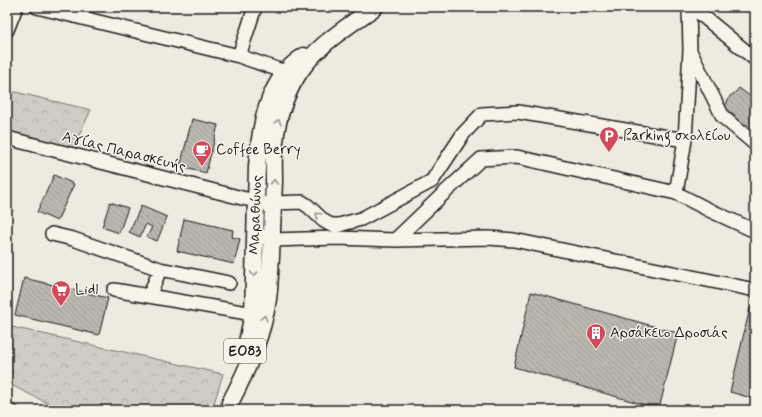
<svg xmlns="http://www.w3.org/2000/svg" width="762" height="417" font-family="Mynerve,sans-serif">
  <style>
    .forest { fill: url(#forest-crowns); stroke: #767470 }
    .building { fill: url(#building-back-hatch); stroke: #1c1c1c }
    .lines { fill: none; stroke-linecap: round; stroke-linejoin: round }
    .minor-casing { stroke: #1c1c1c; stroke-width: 16 }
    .major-casing { stroke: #1c1c1c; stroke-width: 19 }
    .minor { stroke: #f7f3e8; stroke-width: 13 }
    .major { stroke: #f7f3e8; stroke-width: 16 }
    .oneway { stroke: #94928c }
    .labels { text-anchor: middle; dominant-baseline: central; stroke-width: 3; stroke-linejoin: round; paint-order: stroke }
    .shield { fill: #f7f3e8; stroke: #5e5c59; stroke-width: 1 }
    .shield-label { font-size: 14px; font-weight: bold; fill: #1c1c1c }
    .poi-label { font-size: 15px; fill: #1c1c1c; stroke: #f7f3e8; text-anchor: start }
    .street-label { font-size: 15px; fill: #1c1c1c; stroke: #f7f3e8 }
  </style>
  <defs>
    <pattern id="forest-crowns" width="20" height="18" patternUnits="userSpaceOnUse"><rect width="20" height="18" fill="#cfccc3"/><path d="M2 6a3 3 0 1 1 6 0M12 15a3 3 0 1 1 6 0" fill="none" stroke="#b1afa7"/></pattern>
    <pattern id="building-back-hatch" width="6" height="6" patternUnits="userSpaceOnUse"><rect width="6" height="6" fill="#bab7af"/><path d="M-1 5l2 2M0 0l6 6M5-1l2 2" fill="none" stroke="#9f9d96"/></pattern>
  </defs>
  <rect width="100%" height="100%" fill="#eeeae0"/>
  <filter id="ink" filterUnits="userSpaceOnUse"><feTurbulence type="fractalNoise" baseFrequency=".025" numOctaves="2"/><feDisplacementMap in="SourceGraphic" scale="8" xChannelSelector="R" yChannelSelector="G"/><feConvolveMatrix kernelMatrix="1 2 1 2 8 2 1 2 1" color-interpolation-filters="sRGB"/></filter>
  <g filter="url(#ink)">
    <path class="forest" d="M7,90L91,110L71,152L7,135Z
      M7,326L223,374L212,410H54L55,407L7,383Z"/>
    <path class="building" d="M739,88L751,97L755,93V137L745,130L748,126L746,124L744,128L732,119L735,115L731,112L729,115L725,109V106L730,96L735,93Z
      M192,119L218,125L206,173L180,167Z
      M54,175L74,184L57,221L37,212Z
      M110,202L128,208L119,233L102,227Z
      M141,206L167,217L157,241L147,237L152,227L146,224L140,237L129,232Z
      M184,219L233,230L232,237L240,239L234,264L177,251Z
      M24,278L108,298L99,335L15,315Z
      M531,292L678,333L659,409L514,367Z
      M750,308L755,309V399L730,392Z
      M7,401L23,410H7Z"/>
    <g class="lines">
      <g class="minor-casing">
        <path id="minor" d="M37,7L239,56L294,75
          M689,7L690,50L685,140L676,193L707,209L755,231
          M692,7L755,59
          M7,30L16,7
          M690,51L723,117L755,144
          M239,56L255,7
          M7,138L242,198L256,201L262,204L273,203L302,202L308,206L324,221L329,224L333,225H339L361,219L432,181L463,134L482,114L518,112L685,140
          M52,234L73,239L160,269L229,283
          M263,237L272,240L337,238L395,240L489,238L514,240L755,290
          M395,240L441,196L481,159L517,157L676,193
          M114,290L253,314
          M149,296L155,282L160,269"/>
      </g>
      <g class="major-casing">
        <path id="major" d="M246,347L253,314L257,167C260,126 267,79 304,56
          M230,403C247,370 263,335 268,299C270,285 270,270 271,256C272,231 273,206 274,181C274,168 273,155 275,142C277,119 285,96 297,76C315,46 347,27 375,7"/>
      </g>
      <use href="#minor" class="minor"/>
      <use href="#major" class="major"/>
    </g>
    <defs><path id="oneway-chevron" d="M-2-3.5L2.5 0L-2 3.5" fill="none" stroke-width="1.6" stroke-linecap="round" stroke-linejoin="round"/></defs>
    <g class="oneway">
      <use href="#oneway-chevron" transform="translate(278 122) rotate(-77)"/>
      <use href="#oneway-chevron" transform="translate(274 182) rotate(-88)"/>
      <use href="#oneway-chevron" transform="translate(318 215) rotate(-137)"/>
      <use href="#oneway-chevron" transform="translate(254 274) rotate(92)"/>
      <use href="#oneway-chevron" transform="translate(264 318) rotate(-76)"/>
    </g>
  </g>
  <defs>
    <g id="parking-pin" transform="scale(1)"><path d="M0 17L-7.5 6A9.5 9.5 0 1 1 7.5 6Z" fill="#d1495b" stroke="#f7f3e8"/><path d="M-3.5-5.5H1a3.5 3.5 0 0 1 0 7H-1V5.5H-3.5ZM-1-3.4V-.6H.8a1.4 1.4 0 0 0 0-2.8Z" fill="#fff"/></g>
    <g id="cafe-pin" transform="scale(1)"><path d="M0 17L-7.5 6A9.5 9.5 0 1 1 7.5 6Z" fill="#d1495b" stroke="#f7f3e8"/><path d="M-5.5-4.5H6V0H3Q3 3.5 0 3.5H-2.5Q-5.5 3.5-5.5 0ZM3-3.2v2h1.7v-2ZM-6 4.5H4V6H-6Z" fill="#fff"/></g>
    <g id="supermarket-pin" transform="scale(1)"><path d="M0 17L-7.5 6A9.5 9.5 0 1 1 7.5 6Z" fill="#d1495b" stroke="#f7f3e8"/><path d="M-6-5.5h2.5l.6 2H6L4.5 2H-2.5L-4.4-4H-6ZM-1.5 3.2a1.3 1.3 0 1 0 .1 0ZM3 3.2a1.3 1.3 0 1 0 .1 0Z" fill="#fff"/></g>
    <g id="building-pin" transform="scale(1)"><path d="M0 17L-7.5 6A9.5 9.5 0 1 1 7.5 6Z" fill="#d1495b" stroke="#f7f3e8"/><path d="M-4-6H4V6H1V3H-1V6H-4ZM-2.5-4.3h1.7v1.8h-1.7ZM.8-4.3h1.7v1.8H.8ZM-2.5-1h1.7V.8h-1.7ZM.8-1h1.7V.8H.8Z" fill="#fff"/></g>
  </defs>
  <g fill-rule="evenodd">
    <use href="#parking-pin" x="609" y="136"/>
    <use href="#cafe-pin" x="202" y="150"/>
    <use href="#supermarket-pin" x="61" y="290"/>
    <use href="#building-pin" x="596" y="333"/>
  </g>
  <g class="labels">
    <rect class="shield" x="224" y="339" width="42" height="24" rx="3"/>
    <g class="shield-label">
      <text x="245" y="351">ΕΟ83</text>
    </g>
    <g class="poi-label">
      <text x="623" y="136">Parking σχολείου</text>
      <text x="216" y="150">Coffee Berry</text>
      <text x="75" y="290">Lidl</text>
      <text x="610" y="333">Αρσάκειο Δροσιάς</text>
    </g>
    <g class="street-label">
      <text transform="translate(124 152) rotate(14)">Αγίας Παρασκευής</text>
      <text transform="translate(256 215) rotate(-88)">Μαραθώνος</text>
    </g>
  </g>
  <rect width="762" height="417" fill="none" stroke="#f7f3e8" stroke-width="24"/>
  <rect x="12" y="12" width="738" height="393" fill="none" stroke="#1c1c1c" stroke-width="1.5" filter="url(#ink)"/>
</svg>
